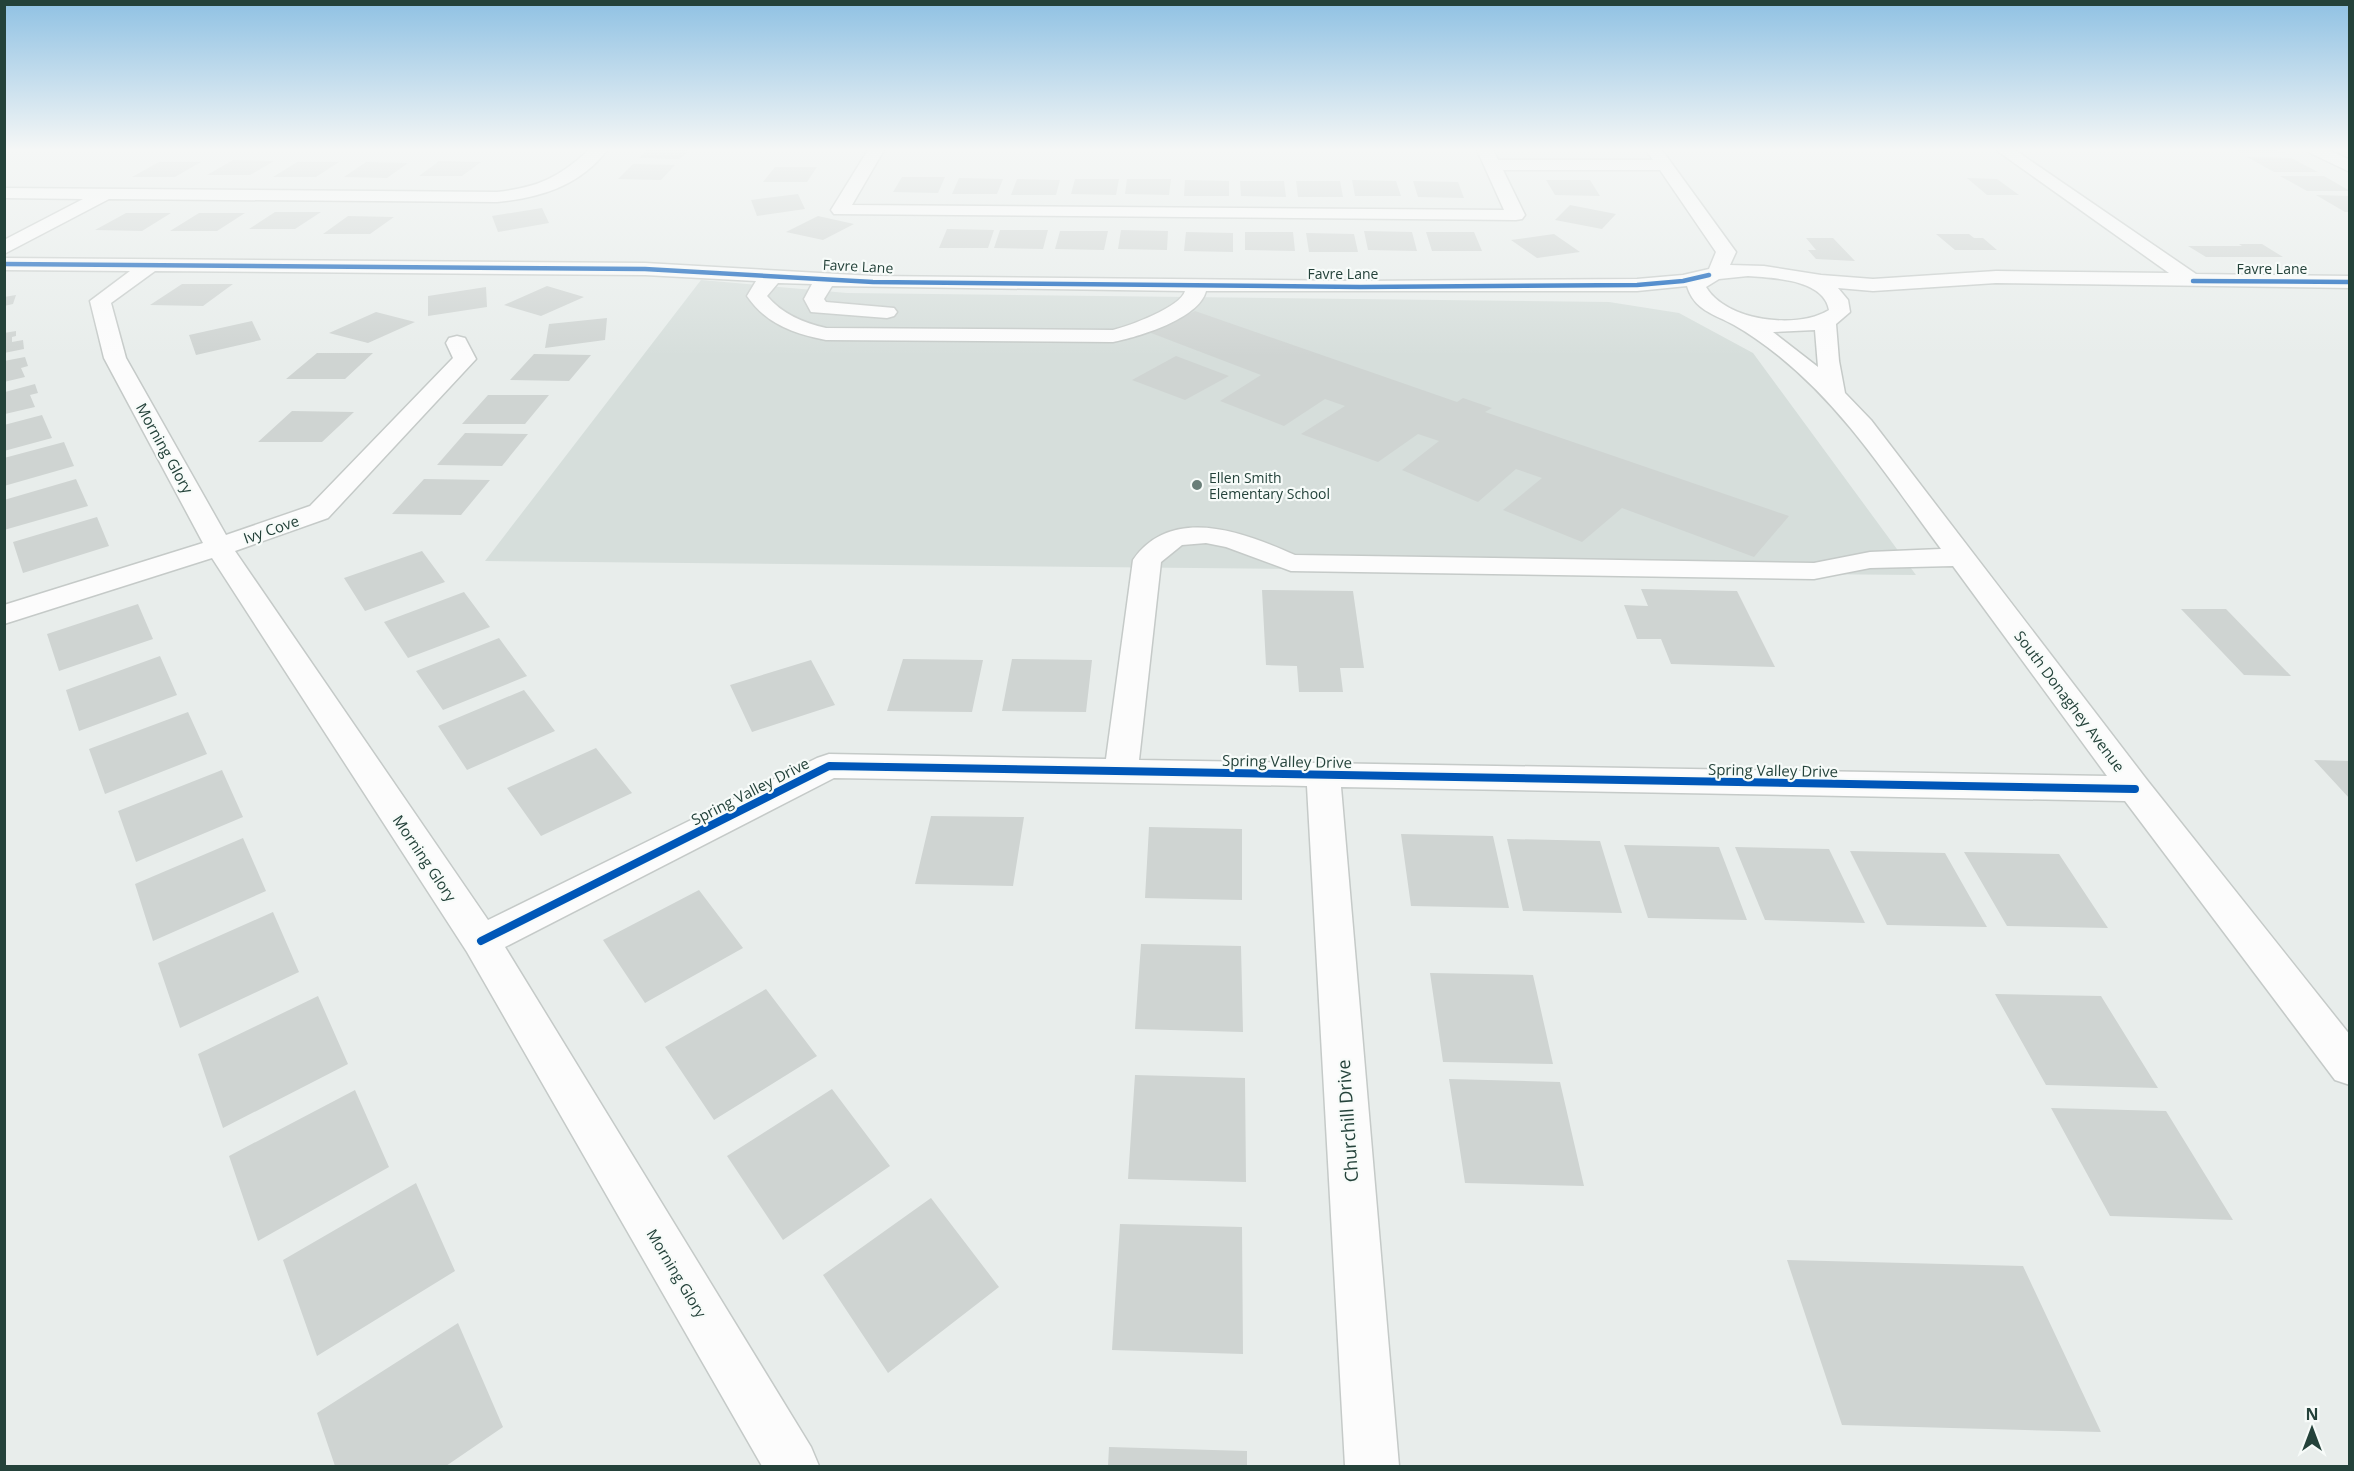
<svg xmlns="http://www.w3.org/2000/svg" width="2354" height="1471" font-family="'Open Sans',sans-serif">
  <style>
    .built { fill: #d6dedb }
    .building { fill: #cfd4d2 }
    .lines { fill: none; stroke-linecap: round; stroke-linejoin: round }
    .minor-casing { stroke: #c5cac8; stroke-width: 3 }
    .minor { fill: #fcfcfc; fill-rule: evenodd }
    .cycleway-far1-casing { stroke: #f7fbf9; stroke-width: 7 }
    .cycleway-casing { stroke: #f7fbf9; stroke-width: 12 }
    .cycleway-far1 { stroke: #0057b8; stroke-width: 4.5 }
    .cycleway { stroke: #0057b8; stroke-width: 8 }
    .poi-dot { fill: #697e78; stroke: #f7fbf9; stroke-width: 2 }
    .labels { text-anchor: middle; dominant-baseline: central; stroke-width: 4.5; stroke-linejoin: round; paint-order: stroke }
    .far-street-label { font-size: 14px; fill: #24423a; stroke: #f7fbf9 }
    .far-poi-label { font-size: 14px; fill: #24423a; stroke: #f7fbf9; text-anchor: start }
    .street-label { font-size: 15px; fill: #24423a; stroke: #f7fbf9 }
    .near-street-label { font-size: 18px; fill: #24423a; stroke: #f7fbf9 }
  </style>
  <rect width="100%" height="100%" fill="#e8edeb"/>
  <path class="built" d="M701,280L847,293L1609,302L1679,313L1753,353L1916,575L485,561Z"/>
  <path class="building" d="M647,150H689L680,159L639,158Z
    M2235,150H2277L2283,153H2241Z
    M2247,157L2291,158L2318,172H2274Z
    M233,160L274,161L250,175H207Z
    M439,161L481,162L462,176H419Z
    M159,162H201L175,177H132Z
    M297,162H339L316,177H273Z
    M366,162L408,163L387,178L344,177Z
    M633,164L675,165L661,180L618,179Z
    M775,167H817L807,182H763Z
    M2280,176H2324L2350,191H2307Z
    M902,177H945L938,193L893,192Z
    M959,178L1003,179L997,194H952Z
    M1967,178L1997,179L2019,195H1987Z
    M1017,179L1060,180L1056,195H1011Z
    M1075,179H1119L1116,195L1071,194Z
    M1127,179H1171L1169,195L1125,194Z
    M1185,180L1229,181V196H1184Z
    M1352,180L1396,181L1401,196H1355Z
    M1546,180H1590L1600,196L1555,195Z
    M1240,181H1284L1286,197L1241,196Z
    M1296,181H1340L1343,197H1298Z
    M1413,181L1458,182L1464,198L1418,197Z
    M798,194L805,209L757,216L751,200Z
    M2316,195L2350,196V212H2345Z
    M1570,205L1616,214L1602,229L1555,220Z
    M542,208L549,223L498,232L492,216Z
    M275,212H321L295,229H249Z
    M126,213H171L142,231L95,230Z
    M199,213H245L217,231H170Z
    M348,216L394,217L370,234H323Z
    M818,216L854,224L823,240L786,232Z
    M947,229L994,230L988,248H939Z
    M1000,230H1048L1043,249L994,248Z
    M1121,230L1168,231L1167,250L1118,249Z
    M1060,231H1108L1104,250L1055,249Z
    M1364,231L1412,232L1417,251L1368,250Z
    M1186,232L1233,233V252L1184,251Z
    M1245,232H1293L1295,251L1245,250Z
    M1426,232H1474L1482,251H1432Z
    M1306,233L1354,234L1358,252H1309Z
    M1554,234L1580,252L1537,258L1511,240Z
    M1936,234H1969L1974,238H1983L1997,250H1955Z
    M1806,238H1833L1855,261L1816,259L1808,250H1816Z
    M2239,244H2262L2283,257H2206L2188,246H2242Z
    M182,284H233L203,306L150,305Z
    M547,286L584,297L541,316L504,305Z
    M486,287L487,307L428,316V296Z
    M16,295L13,304L4,306V297Z
    M1195,311L1457,402L1463,398L1492,408L1485,412L1789,516L1754,557L1622,508L1582,542L1503,510L1542,478L1516,469L1478,502L1402,470L1439,441L1418,434L1378,462L1301,434L1345,406L1325,399L1284,426L1220,401L1261,375L1151,333Z
    M376,312L415,322L368,343L329,333Z
    M607,318L605,340L545,348L549,324Z
    M252,321L261,340L196,355L189,335Z
    M16,331V336L12,337V342L23,340L24,349L4,353V333Z
    M317,353H373L345,379H286Z
    M534,354L591,355L569,381L510,380Z
    M1176,356L1229,376L1185,400L1132,380Z
    M25,357L28,366L21,368L25,377L4,382V361Z
    M35,384L38,393L30,395L35,407L5,414V392Z
    M488,395H549L525,424H462Z
    M292,411L354,412L322,442H258Z
    M42,415L52,438L4,451V425Z
    M465,433L528,434L502,466L437,465Z
    M64,442L74,466L4,486V458Z
    M76,479L88,506L4,530V500Z
    M424,479L490,480L461,515L392,514Z
    M97,517L109,546L23,573L13,542Z
    M422,551L445,582L365,611L344,578Z
    M1641,589L1737,591L1775,667L1671,664L1661,639H1637L1624,605L1648,606Z
    M1262,590L1353,591L1364,668H1340L1343,692H1299L1297,666L1266,665Z
    M464,592L490,627L408,658L384,622Z
    M138,604L153,639L59,671L47,634Z
    M2181,609H2226L2291,676L2244,675Z
    M499,638L527,676L443,710L416,671Z
    M160,656L177,695L79,731L66,690Z
    M903,659L983,660L972,712L887,711Z
    M1012,659L1092,660L1086,712L1002,711Z
    M811,660L835,705L752,732L730,685Z
    M524,690L555,731L467,770L438,726Z
    M188,712L207,754L105,794L89,749Z
    M596,748L632,793L541,836L507,788Z
    M2314,760L2350,761V799Z
    M222,770L243,817L136,862L118,811Z
    M931,816L1024,817L1013,886L915,884Z
    M1149,827L1242,829V900L1145,898Z
    M1401,834L1493,836L1509,908L1411,906Z
    M243,838L266,891L153,941L135,884Z
    M1507,839L1600,841L1622,913L1523,911Z
    M1624,845L1719,847L1747,920L1648,918Z
    M1735,847L1829,849L1865,923L1765,920Z
    M1850,851L1945,853L1987,927L1887,925Z
    M1964,852L2059,854L2108,928L2007,926Z
    M699,890L743,948L645,1003L603,940Z
    M273,912L299,972L180,1028L158,963Z
    M1141,944L1241,946L1243,1032L1135,1029Z
    M1430,973L1533,975L1553,1064L1443,1062Z
    M766,989L817,1056L714,1120L665,1047Z
    M1995,994L2101,996L2158,1088L2046,1085Z
    M318,996L348,1064L223,1128L198,1054Z
    M1135,1075L1245,1078L1246,1182L1128,1179Z
    M1449,1079L1560,1082L1584,1186L1465,1183Z
    M832,1089L890,1166L783,1240L727,1156Z
    M355,1090L389,1167L258,1241L229,1156Z
    M2051,1108L2166,1111L2233,1220L2110,1216Z
    M416,1183L455,1271L317,1356L283,1260Z
    M931,1198L999,1287L888,1373L823,1275Z
    M1120,1224L1242,1227L1243,1354L1112,1350Z
    M1787,1260L2023,1266L2101,1432L1842,1425Z
    M458,1323L503,1427L446,1466H335L317,1413Z
    M1109,1447L1247,1451V1466H1108Z"/>
  <g class="lines">
    <g class="minor-casing">
      <path id="minor" d="M589,150H607C580,186 539,198 497,202L109,199L4,254V240L83,199L4,198V188L497,192C539,187 558,178 589,150Z
        M868,150H884L852,205L1504,210L1477,150H1493L1498,160H1653L1646,150H1662L1736,252L1730,265L1764,266L1821,275L1873,279L1996,271L2169,273L1996,150H2015L2196,274L2350,276V288L1996,283L1873,291L1838,288L1848,300L1850,312L1836,324L1839,361L1845,393L1871,420L2147,780L2350,1035V1085L2335,1080L2125,801L1341,787L1399,1466H1345L1307,786L834,778L505,947L811,1447L819,1466H762L467,952L212,558L4,624V605L203,543L104,358L90,301L130,271L4,270V258L645,263L873,276L1360,281L1637,279L1683,275L1709,269L1716,252L1660,170H1503L1525,215L1522,219L1516,220L834,214L831,210ZM155,271L645,275L756,281L747,296C766,324 794,334 826,340L1113,342C1138,337 1199,319 1206,291H1637L1687,286C1694,310 1714,314 1734,325C1750,334 1765,345 1779,356C1845,409 1891,482 1941,549L1870,552L1814,563L1295,555C1245,533 1172,504 1133,560L1106,759L829,754L817,758L488,920L235,551L328,518L476,359L465,338L457,336L449,338L446,343L453,358L310,506L226,535L126,358L111,303ZM1748,276C1773,278 1824,279 1829,310C1797,330 1726,321 1706,287L1719,279ZM778,283L812,284L804,299L811,312L887,318L894,316L897,312L894,308L826,302L824,299L832,286L1185,291C1181,307 1129,326 1113,330L826,328C804,323 782,314 767,296ZM1815,330L1818,367L1773,332ZM1206,543L1226,547L1291,571L1814,579L1870,568L1953,566L2107,776L1139,760L1161,562L1182,545Z
        M2308,150H2329L2350,160V172L2310,153Z"/>
    </g>
    <use href="#minor" class="minor"/>
    <g class="cycleway-far1-casing">
      <path id="cycleway-far1" d="M4,264L645,269L873,282L1360,287L1637,285L1683,281L1709,275
        M2193,281L2350,282"/>
    </g>
    <g class="cycleway-casing">
      <path id="cycleway" d="M481,941L829,766L2135,789"/>
    </g>
    <use href="#cycleway-far1" class="cycleway-far1"/>
    <use href="#cycleway" class="cycleway"/>
  </g>
  <linearGradient id="sky" x2="0" y2="1"><stop stop-color="#8fc1e3"/><stop offset="0.42" stop-color="#f5f7f6"/><stop offset="1" stop-color="#f5f7f6" stop-opacity="0"/></linearGradient>
  <rect width="2354" height="356" fill="url(#sky)"/>
  <circle class="poi-dot" cx="1197" cy="485" r="6"/>
  <g class="labels">
    <g class="far-street-label">
      <text transform="translate(858 266) rotate(3)">Favre Lane</text>
      <text x="2272" y="268">Favre Lane</text>
      <text x="1343" y="273">Favre Lane</text>
    </g>
    <g class="far-poi-label">
      <text x="1209" y="477">Ellen Smith<tspan x="1209" dy="16">Elementary School</tspan></text>
    </g>
    <g class="street-label">
      <text transform="translate(165 448) rotate(61)">Morning Glory</text>
      <text transform="translate(271 529) rotate(-19)">Ivy Cove</text>
      <text transform="translate(2070 701) rotate(53)">South Donaghey Avenue</text>
      <text transform="translate(1287 761) rotate(1)">Spring Valley Drive</text>
      <text transform="translate(1773 770) rotate(1)">Spring Valley Drive</text>
      <text transform="translate(750 791) rotate(-27)">Spring Valley Drive</text>
      <text transform="translate(425 858) rotate(56)">Morning Glory</text>
      <text transform="translate(677 1273) rotate(59)">Morning Glory</text>
    </g>
    <g class="near-street-label">
      <text transform="translate(1347 1121) rotate(-94)">Churchill Drive</text>
    </g>
  </g>
  <rect width="2354" height="1471" fill="none" stroke="#24423a" stroke-width="12"/>
  <g transform="translate(2312 1429)" stroke="#f7fbf9" stroke-width="4.5" paint-order="stroke">
  <path d="M0-4.5L10 22L0 15L-10 22Z" fill="#24423a"/>
  <text y="-9" font-size="16" font-weight="bold" text-anchor="middle" fill="#24423a">N</text>
  </g>
</svg>
